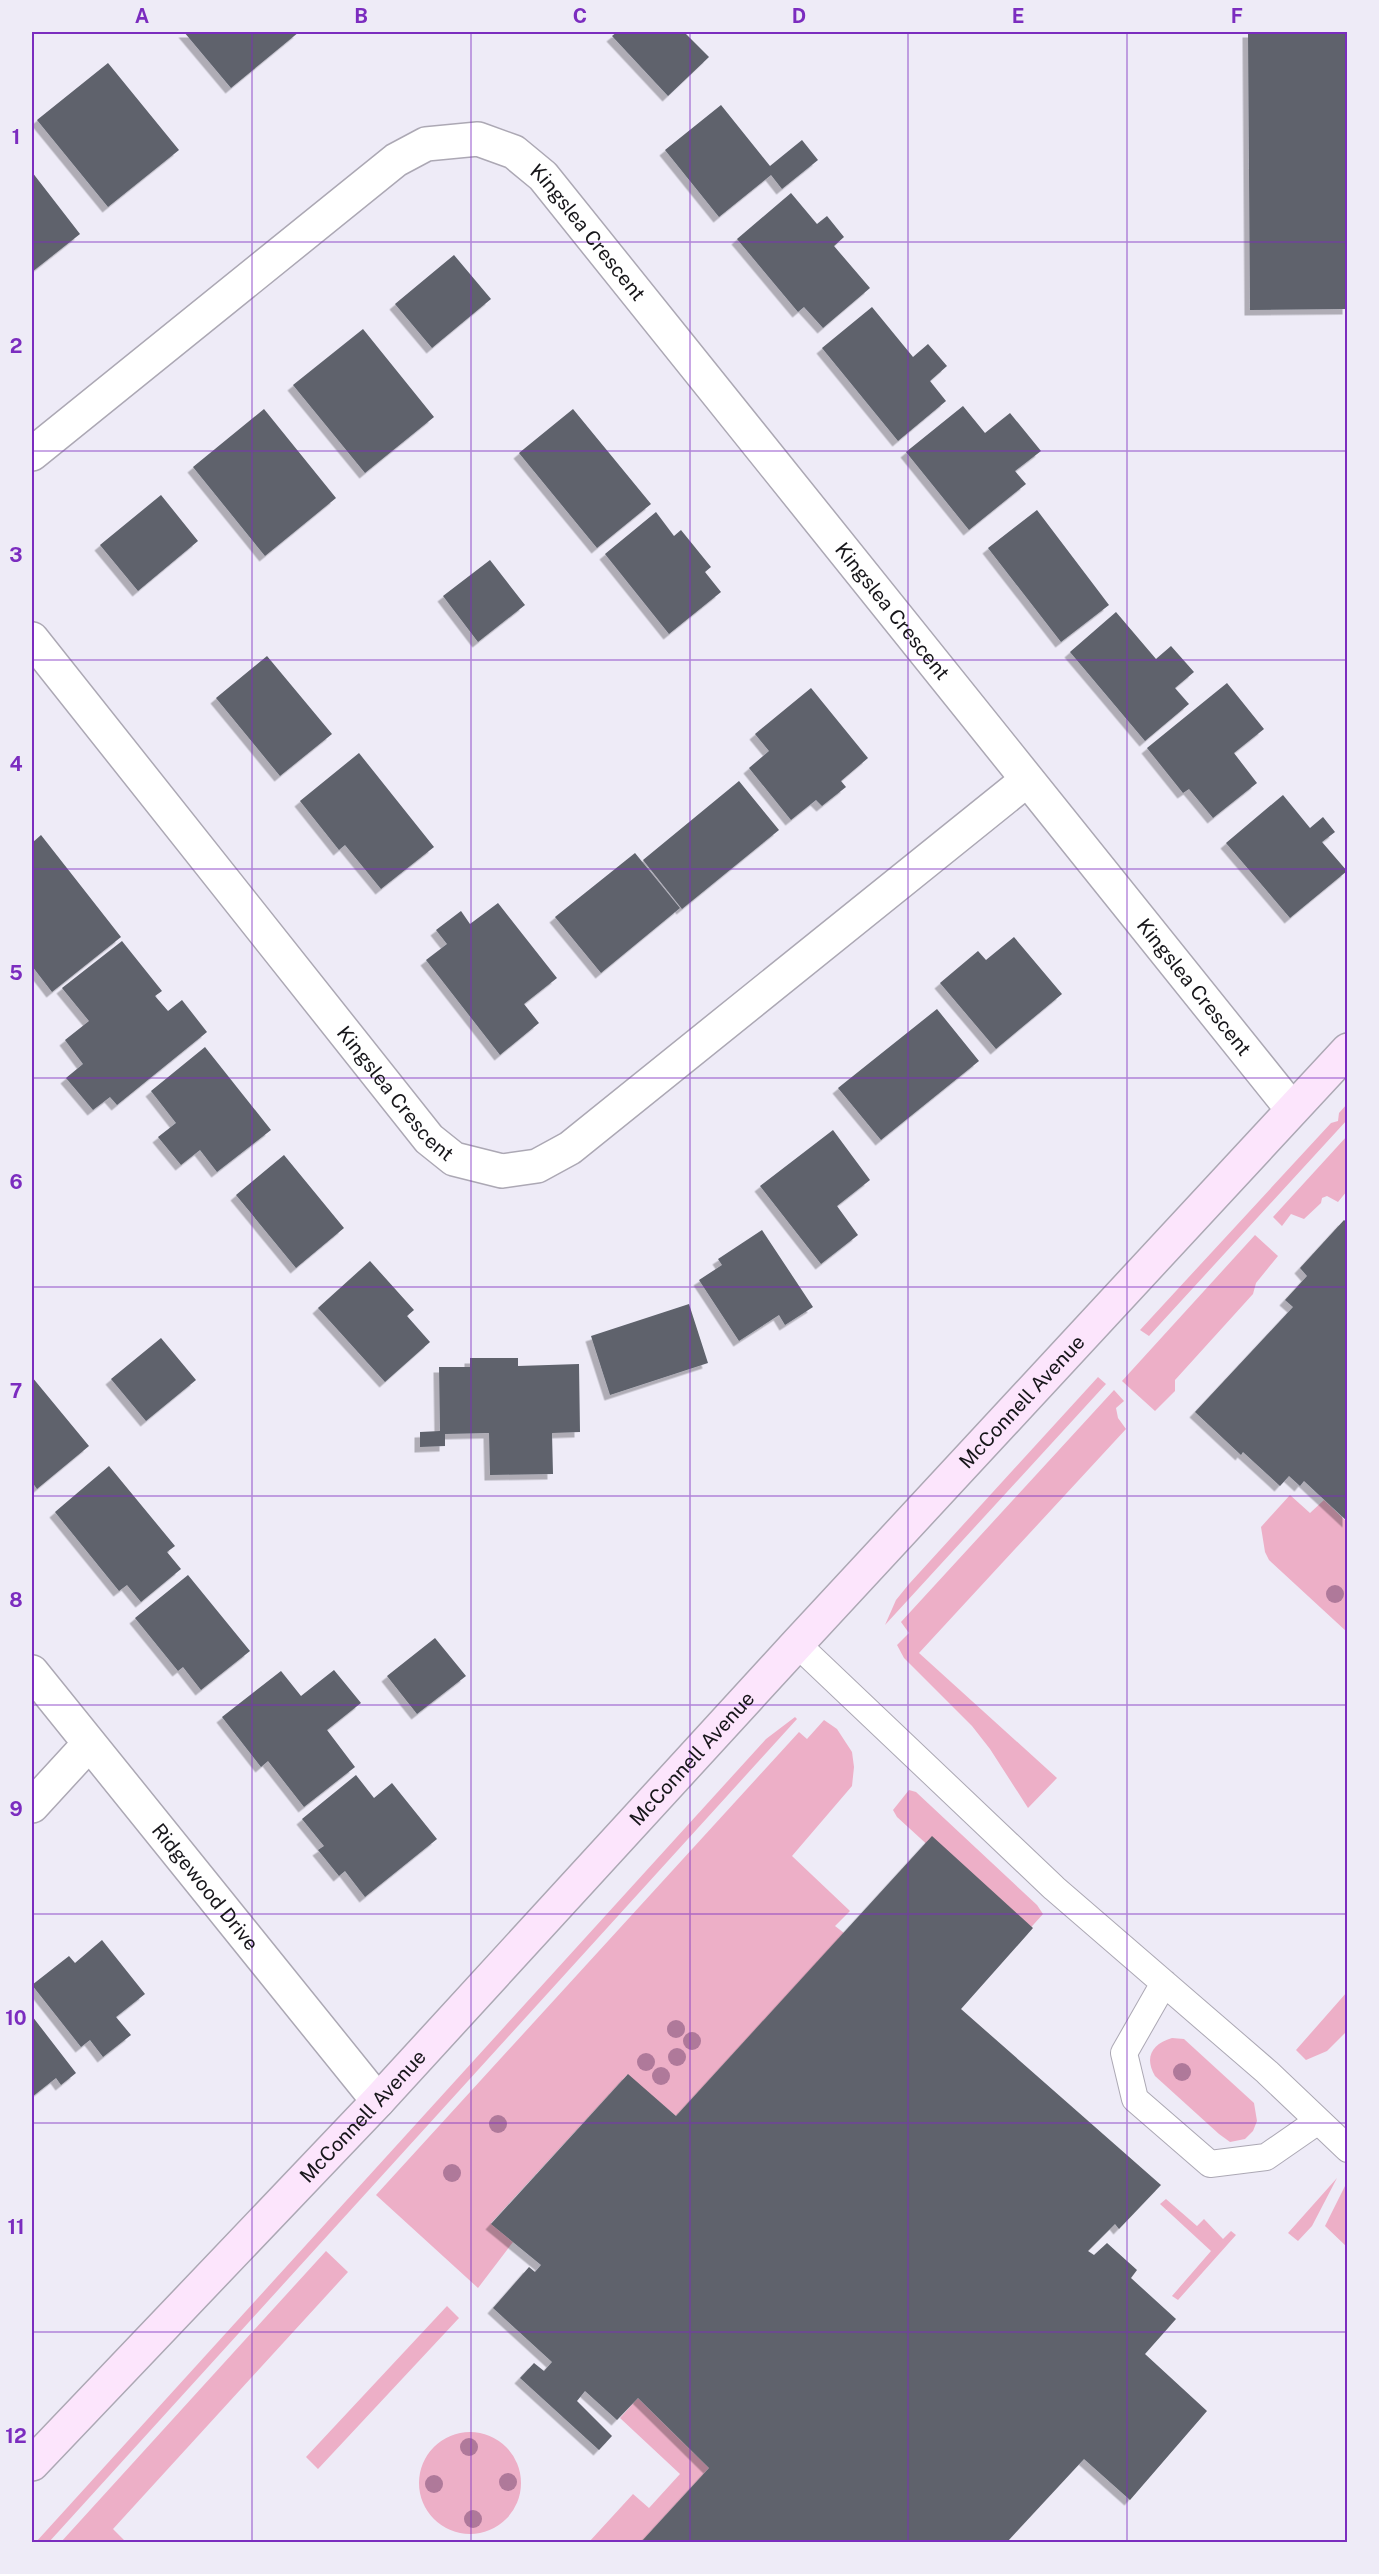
<svg xmlns="http://www.w3.org/2000/svg" width="1379" height="2574" font-family="'Public Sans',sans-serif">
  <style>
    .green { fill: #edafc7 }
    .building { fill: #5e626c; filter: url(#shadow) }
    .lines { fill: none; stroke-linecap: round; stroke-linejoin: round }
    .lane-casing { stroke: #aca8b4; stroke-width: 28 }
    .street-casing { stroke: #aca8b4; stroke-width: 36 }
    .secondary-casing { stroke: #aca8b4; stroke-width: 36 }
    .lane { stroke: #fff; stroke-width: 26 }
    .street { stroke: #fff; stroke-width: 33 }
    .secondary { stroke: #fce5fc; stroke-width: 33 }
    .tree { fill: #af799a }
    .grid { fill: none; stroke: #7b2cbf; stroke-width: 1.5; stroke-opacity: 0.55 }
    .labels { text-anchor: middle; dominant-baseline: central; stroke-width: 6; stroke-linejoin: round; paint-order: stroke }
    .street-label { font-size: 20px; fill: #17161a; stroke: #eeebf7 }
    .neatline { fill: none; stroke: #7b2cbf; stroke-width: 2 }
    .grid-label { font-size: 20px; text-anchor: middle; font-weight: bold; fill: #7b2cbf }
  </style>
  <defs>
    <filter id="shadow"><feDropShadow dx="-5.5" dy="5.5" stdDeviation="0" flood-color="#0004"/></filter>
  </defs>
  <rect width="100%" height="100%" fill="#eeebf7"/>
  <path class="green" d="M1347,1104V1120L1149,1336L1140,1330L1331,1123L1338,1121L1339,1113Z
    M1347,1136V1191L1338,1202L1327,1196L1322,1198L1321,1203L1304,1219L1291,1214L1282,1226L1273,1217Z
    M1255,1235L1278,1256L1256,1283L1253,1294L1175,1380V1391L1155,1411L1122,1381Z
    M1098,1377L1106,1384L885,1625L896,1600L909,1584Z
    M1114,1390L1124,1401L1116,1408L1118,1418L1126,1429L919,1653L1057,1778L1028,1808L990,1749L972,1726L904,1658L897,1645L909,1633L901,1622Z
    M1290,1495L1310,1513L1324,1500L1347,1522V1632L1269,1560L1265,1552L1261,1527Z
    M795,1717L797,1719L49,2542H36L766,1739Z
    M824,1720L837,1729L852,1752L854,1767L852,1786L792,1856L850,1911L835,1926L844,1933L676,2116L627,2075L491,2223L513,2242L478,2288L376,2195L799,1732L807,1739Z
    M909,1790L916,1792L1037,1905L1043,1914L1025,1934L897,1817L893,1810Z
    M1347,1992V2031L1327,2051L1306,2060L1296,2050Z
    M1172,2038L1184,2039L1254,2103L1257,2121L1253,2131L1245,2139L1230,2142L1219,2134L1155,2076C1144,2057 1152,2044 1172,2038Z
    M1337,2178L1312,2226L1298,2241L1288,2233Z
    M1345,2186L1348,2188L1347,2247L1325,2226Z
    M1166,2199L1197,2226L1204,2219L1223,2239L1231,2231L1236,2235L1178,2300L1172,2296L1211,2251L1160,2204Z
    M326,2251L348,2272L113,2529L126,2542H61Z
    M447,2306L459,2318L318,2469L306,2457Z
    M638,2398L709,2468L641,2542H589L633,2494L649,2508L680,2474L620,2418Z
    M419 2483a51 51 0 1 1 102 0a51 51 0 1 1-102 0Z"/>
  <path class="building" d="M184,32H299L231,88Z
    M617,32H684L709,57L668,96L612,36Z
    M1248,32H1348V309L1250,310Z
    M108,63L179,150L108,207L37,120Z
    M721,105L770,166L802,140L818,160L782,189L771,175L719,217L665,150Z
    M32,172L80,234L32,272Z
    M791,193L817,224L827,216L844,237L834,246L870,288L823,328L804,307L798,312L737,239Z
    M454,255L491,299L432,348L395,304Z
    M872,307L913,357L928,344L947,366L930,381L946,401L898,441L822,348Z
    M363,329L434,417L365,473L293,385Z
    M963,406L985,433L1010,413L1041,451L1015,471L1026,484L969,530L906,452Z
    M264,409L336,498L265,556L193,467Z
    M573,409L651,504L597,548L519,453Z
    M161,495L198,541L138,591L100,545Z
    M1037,510L1109,605L1061,642L988,548Z
    M656,512L674,536L681,530L711,567L705,572L721,592L669,634L605,554Z
    M490,560L525,605L478,642L443,596Z
    M1116,612L1156,659L1171,646L1194,672L1175,688L1189,704L1145,741L1070,652Z
    M267,656L332,734L280,776L216,698Z
    M1227,683L1264,729L1234,753L1257,783L1213,818L1189,789L1183,793L1147,748Z
    M811,688L868,758L841,781L846,787L822,806L816,800L791,820L749,768L769,751L755,734Z
    M359,753L434,847L381,889L345,845L339,850L300,801Z
    M739,781L779,830L682,909L643,860Z
    M1283,795L1310,828L1323,817L1335,832L1322,842L1347,871L1290,918L1226,843Z
    M41,835L121,937L52,992L32,966V843Z
    M635,853L680,908L601,973L555,917Z
    M498,903L557,978L524,1004L539,1023L500,1055L426,960L447,944L436,930L461,911L470,924Z
    M1014,937L1062,994L996,1049L940,983L978,951L986,960Z
    M122,941L162,991L155,996L168,1011L182,1000L207,1032L117,1105L110,1097L93,1110L66,1078L83,1064L65,1040L89,1021L62,988Z
    M937,1009L979,1061L881,1140L838,1088Z
    M205,1047L271,1130L217,1172L200,1150L181,1165L158,1137L176,1123L151,1091Z
    M833,1130L870,1180L837,1206L858,1235L821,1264L760,1186Z
    M284,1155L344,1228L296,1268L236,1195Z
    M1344,1220L1348,1223V1522L1304,1481L1300,1486L1289,1476L1280,1486L1243,1452L1241,1455L1195,1412L1293,1307L1285,1300L1307,1276L1300,1268Z
    M762,1230L813,1307L785,1325L779,1315L739,1341L699,1280L722,1265L718,1259Z
    M370,1261L414,1310L407,1316L430,1342L385,1382L318,1308Z
    M689,1304L708,1363L610,1395L591,1336Z
    M161,1338L196,1380L146,1421L111,1379Z
    M470,1358H518V1366L579,1364L580,1432L552,1433L553,1474L490,1475L489,1433L445,1434V1446L420,1447V1432L440,1431L439,1367H470Z
    M32,1377L89,1446L37,1489L32,1482Z
    M109,1466L175,1546L167,1552L181,1569L141,1602L127,1585L119,1591L55,1512Z
    M188,1575L250,1651L201,1690L183,1667L178,1671L135,1618Z
    M435,1638L466,1676L417,1714L387,1676Z
    M334,1670L361,1703L327,1730L355,1767L304,1807L268,1761L261,1767L222,1717L281,1671L301,1696Z
    M356,1775L374,1798L392,1783L437,1839L365,1897L345,1871L339,1876L318,1850L324,1846L302,1819Z
    M932,1836L1033,1928L961,2009L1161,2185L1119,2229L1115,2224L1088,2251L1094,2255L1107,2243L1137,2270L1131,2278L1176,2319L1145,2354L1207,2411L1130,2500L1084,2459L1007,2542H641L709,2468L638,2398L617,2420L585,2391L577,2401L612,2436L599,2450L520,2378L534,2363L544,2371L552,2362L493,2308L529,2267L535,2272L541,2265L491,2224L628,2074L676,2116Z
    M102,1940L145,1994L116,2017L131,2035L103,2057L90,2040L81,2047L32,1985L69,1956L75,1963Z
    M32,2016L76,2073L61,2085L56,2078L32,2097Z"/>
  <g class="lines">
    <g class="lane-casing">
      <path id="lane" d="M797,1644L1054,1888L1267,2072L1348,2149
        M1164,1983L1124,2053L1135,2099L1210,2164L1266,2157L1318,2121"/>
    </g>
    <g class="street-casing">
      <g id="street">
        <path id="s1" d="M32,454L396,160L426,144L478,139L514,152L543,176L1292,1109"/>
        <path id="s2" d="M32,639L429,1139L454,1159L502,1171L537,1166L570,1148L1027,780"/>
        <path id="s3" d="M32,1672L378,2101"/>
        <path d="M32,1806L89,1744"/>
      </g>
    </g>
    <g class="secondary-casing">
      <g id="secondary">
        <path id="s4" d="M32,2464L378,2101L797,1644L1348,1050"/>
      </g>
    </g>
    <use href="#lane" class="lane"/>
    <use href="#street" class="street"/>
    <use href="#secondary" class="secondary"/>
  </g>
  <g class="tree">
    <circle cx="1335" cy="1594" r="9"/>
    <circle cx="676" cy="2029" r="9"/>
    <circle cx="692" cy="2041" r="9"/>
    <circle cx="677" cy="2057" r="9"/>
    <circle cx="646" cy="2062" r="9"/>
    <circle cx="1182" cy="2072" r="9"/>
    <circle cx="661" cy="2076" r="9"/>
    <circle cx="498" cy="2124" r="9"/>
    <circle cx="452" cy="2173" r="9"/>
    <circle cx="469" cy="2447" r="9"/>
    <circle cx="508" cy="2482" r="9"/>
    <circle cx="434" cy="2484" r="9"/>
    <circle cx="473" cy="2519" r="9"/>
  </g>
  <path class="grid" d="M252,32V2542M471,32V2542M690,32V2542M908,32V2542M1127,32V2542M32,242H1348M32,451H1348M32,660H1348M32,869H1348M32,1078H1348M32,1287H1348M32,1496H1348M32,1705H1348M32,1914H1348M32,2123H1348M32,2332H1348"/>
  <g class="labels">
    <g class="street-label">
      <text stroke="none"><textPath href="#s1" startOffset="702">Kingslea Crescent</textPath></text>
      <text stroke="none"><textPath href="#s1" startOffset="1188">Kingslea Crescent</textPath></text>
      <text stroke="none"><textPath href="#s1" startOffset="1670">Kingslea Crescent</textPath></text>
      <text stroke="none"><textPath href="#s2" startOffset="582">Kingslea Crescent</textPath></text>
      <text stroke="none"><textPath href="#s4" startOffset="1452">McConnell Avenue</textPath></text>
      <text stroke="none"><textPath href="#s4" startOffset="966">McConnell Avenue</textPath></text>
      <text stroke="none"><textPath href="#s3" startOffset="276">Ridgewood Drive</textPath></text>
      <text stroke="none"><textPath href="#s4" startOffset="480">McConnell Avenue</textPath></text>
    </g>
  </g>
  <rect width="1379" height="2574" fill="none" stroke="#eeebf7" stroke-width="66"/>
  <rect x="33" y="33" width="1313" height="2508" class="neatline"/>
  <g class="grid-label">
    <text x="142" y="23">A</text>
    <text x="361" y="23">B</text>
    <text x="580" y="23">C</text>
    <text x="799" y="23">D</text>
    <text x="1018" y="23">E</text>
    <text x="1237" y="23">F</text>
    <text x="16" y="144">1</text>
    <text x="16" y="353">2</text>
    <text x="16" y="562">3</text>
    <text x="16" y="771">4</text>
    <text x="16" y="980">5</text>
    <text x="16" y="1189">6</text>
    <text x="16" y="1398">7</text>
    <text x="16" y="1607">8</text>
    <text x="16" y="1816">9</text>
    <text x="16" y="2025">10</text>
    <text x="16" y="2234">11</text>
    <text x="16" y="2443">12</text>
  </g>
</svg>
